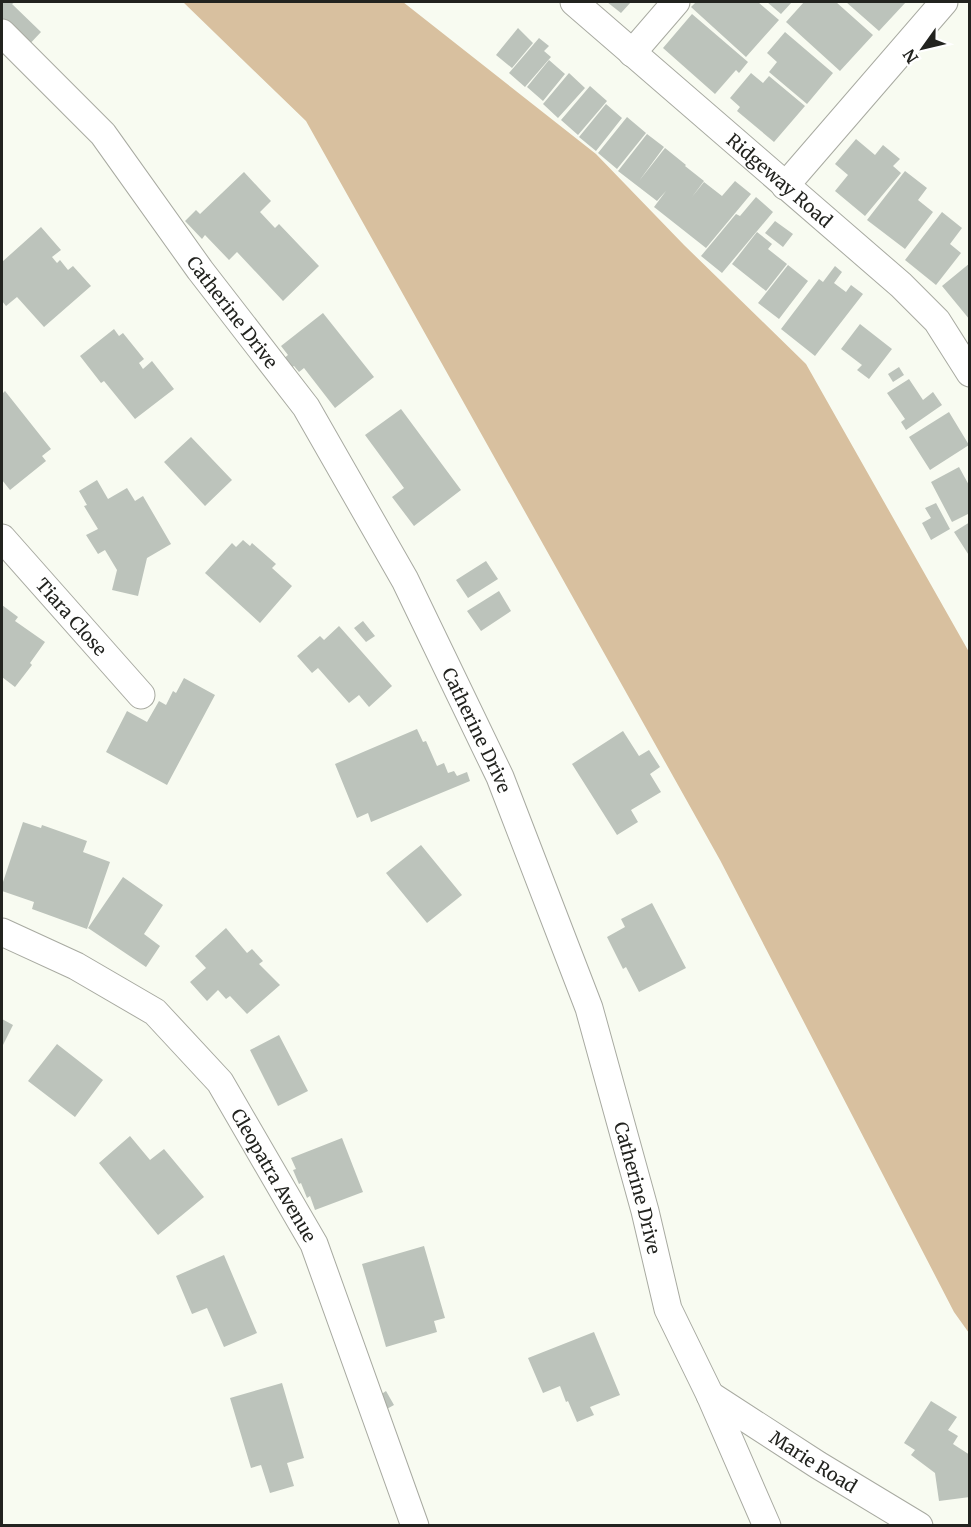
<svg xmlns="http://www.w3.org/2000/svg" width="971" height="1527" font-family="Merriweather,serif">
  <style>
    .forest { fill: #d8c09f }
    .building { fill: #bcc3bb }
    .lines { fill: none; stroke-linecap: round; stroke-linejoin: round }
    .minor-casing { stroke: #a8aaa1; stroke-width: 29 }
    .minor { stroke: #fff; stroke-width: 27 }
    .labels { text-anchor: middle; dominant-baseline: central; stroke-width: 6; stroke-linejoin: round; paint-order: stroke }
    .street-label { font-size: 18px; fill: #22231f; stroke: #fff }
  </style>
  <rect width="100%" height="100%" fill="#f8fbf1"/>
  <path class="forest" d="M183,2H403L596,154L684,245L806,364L969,652V1333L954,1312L720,860L306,121Z"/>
  <path class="building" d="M2,2H15L12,4L41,32L24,50L2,28Z
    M607,2H631L621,13Z
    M696,2H758L779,20L746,57L691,7Z
    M767,2H792L781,14Z
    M804,2H836L873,35L840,71L786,22Z
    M846,2H906L879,31Z
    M692,14L748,62L739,73L736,70L715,94L663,48Z
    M518,28L533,43L512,68L496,55Z
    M785,32L833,73L807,104L769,72L777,62L767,53Z
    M539,38L549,46L544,51L551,57L525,87L509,73Z
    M549,60L565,74L543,101L527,87Z
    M569,73L585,88L558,118L543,104Z
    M751,73L763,83L769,76L805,106L774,142L737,111L740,107L730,98Z
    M590,86L607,101L578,135L561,120Z
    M606,104L622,118L596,151L579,137Z
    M627,117L646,133L617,169L598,153Z
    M647,134L664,147L639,181L665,148L686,165L685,166L704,181L692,197L704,182L722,196L735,181L751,194L706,248L654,207L666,191L657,201L618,171Z
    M856,139L875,155L883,145L900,159L893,166L901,173L865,216L835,191L848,175L835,164Z
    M905,171L927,188L918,200L933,212L905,249L867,220Z
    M244,172L271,201L260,212L275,228L279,224L319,266L283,301L237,252L229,260L205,235L202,239L185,221L196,210L200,214Z
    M756,197L773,212L722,273L701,256L736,214L740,216Z
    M942,212L962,228L950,244L961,253L936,285L905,260Z
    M775,221L793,234L783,247L765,233Z
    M41,227L61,250L52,257L57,263L60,260L68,270L73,266L91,286L44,327L17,297L6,306L2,301V262Z
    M757,232L772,244L768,249L787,264L766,291L732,264Z
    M970,263V320L942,286Z
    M788,265L808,281L779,319L758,303Z
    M835,266L842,272L834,283L846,292L851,285L863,294L815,356L781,329L819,279L823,282Z
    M323,313L374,377L335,408L304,368L299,372L294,366L289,369L282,360L288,355L281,346Z
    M860,324L892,349L869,379L857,370L862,365L841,349Z
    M114,329L119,336L123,333L144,359L139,363L143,369L152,361L174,389L135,419L104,381L101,383L80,356Z
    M899,367L904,375L893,382L888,374Z
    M909,379L923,400L933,392L942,405L906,430L901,422L905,419L887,393Z
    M5,391L51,449L42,456L46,461L10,490L2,480V394Z
    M401,409L461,490L414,526L392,497L404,488L365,435Z
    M949,412L969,445L930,470L909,437Z
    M191,437L232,480L205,506L164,462Z
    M959,467L970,487V513L952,522L931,482Z
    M97,480L108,499L127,488L135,501L143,496L171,544L147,558L138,596L112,590L117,570L105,550L98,554L86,535L98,529L84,506L87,505L79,491Z
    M936,503L950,529L931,540L922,523L931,518L925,508Z
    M970,522V557L954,532Z
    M243,540L250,546L252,543L276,564L272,568L292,586L260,623L205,573L232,543L236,547Z
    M486,561L498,579L468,598L456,580Z
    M499,591L511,611L481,631L467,611Z
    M2,605L18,617L15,621L45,642L30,663L32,665L15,687L2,677Z
    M363,621L375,636L366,642L354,628Z
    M339,626L392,686L369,707L359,695L349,703L318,668L312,673L297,656L320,636L324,640Z
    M184,678L215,695L167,785L106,752L127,711L147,722L159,701L166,705L173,691L176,693Z
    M417,729L423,742L426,741L437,766L444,763L448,773L454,771L457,776L467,772L470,781L371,822L368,813L357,818L335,764Z
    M623,731L639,756L649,750L660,767L650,774L661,792L631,810L638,822L617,835L572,764Z
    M23,822L41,828L42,825L87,841L83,852L110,862L87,929L32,909L34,902L2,891V885Z
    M421,845L462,895L427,923L386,873Z
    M123,877L163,905L144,934L160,946L146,967L88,928Z
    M652,903L686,968L639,992L626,967L623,969L607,937L625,927L621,919Z
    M226,928L247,953L252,949L263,961L259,964L280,985L247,1014L230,996L226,999L218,990L207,1001L190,982L206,968L195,956Z
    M2,1019L13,1025L2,1047Z
    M279,1035L308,1091L278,1106L250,1050Z
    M57,1044L103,1080L75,1117L28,1081Z
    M130,1136L150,1160L164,1149L204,1197L158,1235L99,1163Z
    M342,1138L363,1192L315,1210L310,1196L307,1198L301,1183L299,1184L293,1170L296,1169L291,1158Z
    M424,1246L445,1318L434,1321L437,1332L386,1347L362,1264Z
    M224,1255L257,1333L224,1347L207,1308L192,1314L176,1276Z
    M594,1332L620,1395L590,1407L594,1415L577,1422L568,1401L566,1402L560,1386L543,1393L528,1358Z
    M282,1383L304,1458L287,1463L294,1486L270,1493L261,1465L251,1468L230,1398Z
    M386,1391L394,1405L385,1410L377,1397Z
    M931,1401L957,1417L948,1430L958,1436L953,1444L970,1455V1497L939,1501L935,1473L911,1455L915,1450L904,1443Z"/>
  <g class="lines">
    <g class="minor-casing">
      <g id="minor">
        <path id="s1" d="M574,2L901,285L937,321L970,373"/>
        <path id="s2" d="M2,33L103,134L200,270L306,407L405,580L500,777L589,1008L645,1211L668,1309L710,1395L767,1526"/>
        <path d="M632,53L676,2"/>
        <path d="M785,186L944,2"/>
        <path id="s3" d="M2,538L141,695"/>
        <path id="s4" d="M2,932L76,966L155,1012L220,1082L314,1244L415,1526"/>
        <path id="s5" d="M710,1395L818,1465L919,1526"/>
      </g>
    </g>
    <use href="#minor" class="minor"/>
  </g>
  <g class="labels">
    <g class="street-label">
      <text stroke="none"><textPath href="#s1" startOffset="272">Ridgeway Road</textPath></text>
      <text stroke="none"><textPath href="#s2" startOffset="363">Catherine Drive</textPath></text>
      <text stroke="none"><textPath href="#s3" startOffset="105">Tiara Close</textPath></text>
      <text stroke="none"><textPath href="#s2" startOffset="849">Catherine Drive</textPath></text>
      <text stroke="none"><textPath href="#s4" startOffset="376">Cleopatra Avenue</textPath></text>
      <text stroke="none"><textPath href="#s2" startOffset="1335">Catherine Drive</textPath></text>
      <text stroke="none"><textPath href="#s5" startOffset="123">Marie Road</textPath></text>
    </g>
  </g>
  <rect width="971" height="1527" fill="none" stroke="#22231f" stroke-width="6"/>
  <g transform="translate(923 48) rotate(236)" stroke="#ffffff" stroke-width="4.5" paint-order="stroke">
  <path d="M0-4.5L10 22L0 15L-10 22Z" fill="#22231f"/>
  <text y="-9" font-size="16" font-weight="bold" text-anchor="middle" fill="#22231f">N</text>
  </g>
</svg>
